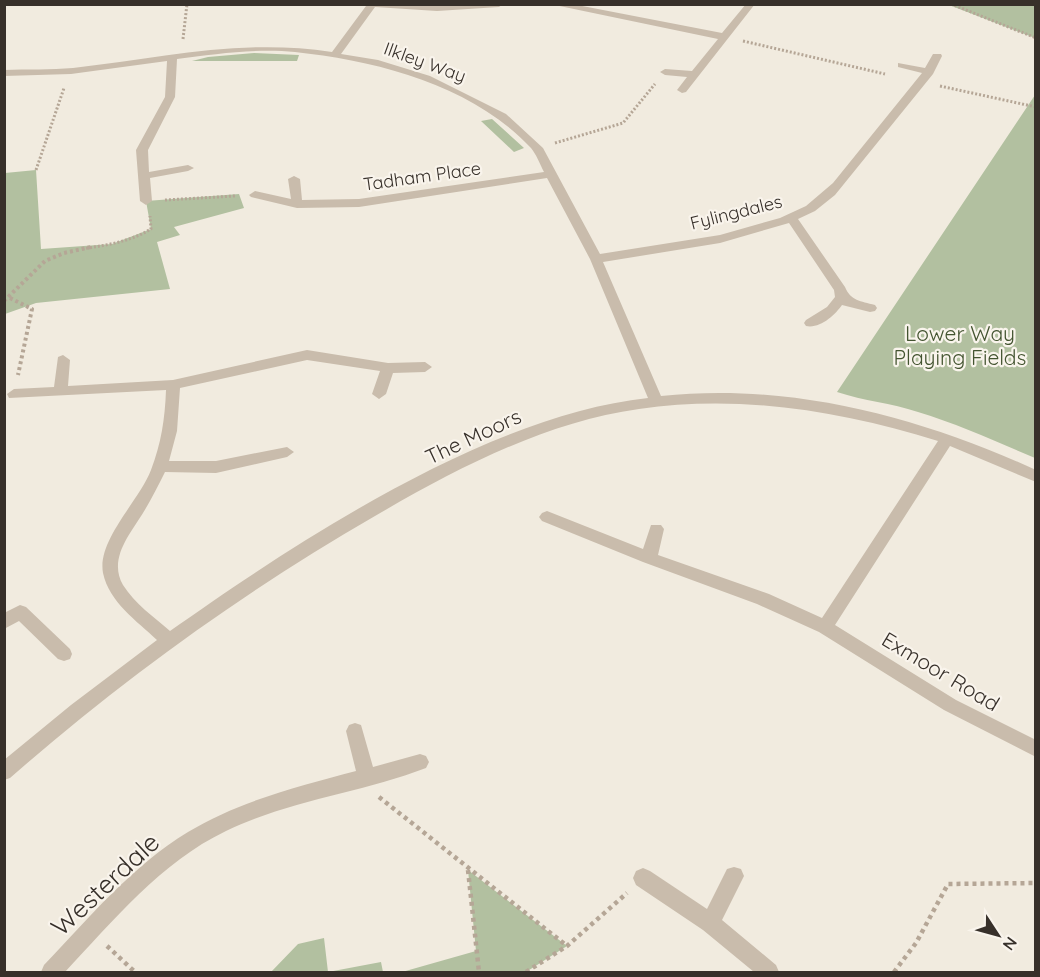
<svg xmlns="http://www.w3.org/2000/svg" width="1040" height="977" font-family="Quicksand,sans-serif">
  <style>
    .green { fill: #b2c0a0 }
    .lines { fill: none; stroke-linecap: round; stroke-linejoin: round }
    .path-far2 { stroke: #b5a696; stroke-width: 3; stroke-dasharray: 2 2; stroke-linecap: butt }
    .path-far1 { stroke: #b5a696; stroke-width: 4; stroke-dasharray: 3 3; stroke-linecap: butt }
    .path { stroke: #b5a696; stroke-width: 4.5; stroke-dasharray: 4 4; stroke-linecap: butt }
    .minor { fill: #c9bcac; fill-rule: evenodd }
    .labels { text-anchor: middle; dominant-baseline: central; stroke-width: 4.5; stroke-linejoin: round; paint-order: stroke }
    .far-street-label { font-size: 18px; fill: #37302a; stroke: #f9f4ec }
    .park-label { font-size: 21px; fill: #435430; stroke: #f9f4ec }
    .street-label { font-size: 21px; fill: #37302a; stroke: #f9f4ec }
    .near-street-label { font-size: 26px; fill: #37302a; stroke: #f9f4ec }
  </style>
  <rect width="100%" height="100%" fill="#f1ebdf"/>
  <path class="green" d="M949,5H1035V38Z
    M254,53L299,55L297,61H192L208,57Z
    M1035,95V458C997,442 958,424 918,412C891,403 864,401 837,392Z
    M492,119L524,148L514,152L481,121Z
    M36,170L41,249L112,244L151,229L146,201L239,194L244,208L174,227L180,235L157,242L170,289L36,303L5,314V173Z
    M468,870L567,946L526,972H402L476,951Z
    M324,938L328,972L381,962L383,972H271L298,944Z"/>
  <g class="lines">
    <path class="path-far2" d="M951,4L1036,38
      M183,39L187,4
      M743,41L885,74
      M940,86L1036,107
      M555,143L623,123L655,84
      M36,170L64,88
      M165,200L235,196
      M82,249C107,245 129,242 151,229L150,216"/>
    <path class="path-far1" d="M10,298L32,309L18,375
      M4,301L45,261L64,253L91,247"/>
    <path class="path" d="M379,797L567,946
      M468,870L479,972
      M107,946L135,972
      M526,972L567,946L627,893
      M894,972L916,943L948,884L1036,883"/>
    <path class="minor" d="M364,4H503L499,7L437,11L375,7L341,54L378,60L430,76L506,114L543,148L600,254L720,235L780,218L806,206L833,183L922,73L898,67V63L925,68L933,54H941L942,56L933,74L835,195L815,211L798,219L845,287C851,301 860,301 875,305L877,308L875,311L870,312L842,305C835,315 820,329 806,326L804,323L806,320L827,307L835,297L834,290L789,223L720,243L603,262L661,396C790,382 920,417 1036,470V482L950,446L835,625L956,700L1036,740V757L944,710L819,632L757,604L643,562L542,521L539,517L542,513L547,511L643,549L651,525H661L664,529L658,555L769,594L822,618L938,441C841,411 740,394 639,409C545,422 456,469 375,516C245,591 123,679 10,778L4,780V760L71,705L157,640C137,621 109,602 103,573C97,540 139,501 151,470C161,444 165,419 166,390L9,398L7,394L14,389L54,387L58,357L63,355L70,360L68,386L173,380L307,350L388,363L425,362L432,367L425,372L393,373L386,394L379,399L372,394L380,371L307,360L180,388L177,431L169,461H216L287,447L294,452L287,457L216,473L165,472C158,486 151,500 143,513C130,534 108,559 123,585C135,604 154,617 170,631C299,540 489,415 648,398L590,259L547,178L359,207L297,208L251,197L249,195L255,191L291,199L288,179L294,176L300,179L302,200L359,199L544,172C540,164 536,154 531,148C472,85 378,61 295,52C257,48 215,54 177,59L175,97L148,150L149,172L188,165L194,168L188,171L150,178L152,201L146,205L140,201L136,150L165,97L167,61L71,74L4,76V70C27,69 51,70 73,68C162,58 242,38 332,52L366,6Z
      M550,4H572L722,33L746,4H755L686,92L682,93L677,90L687,77L665,75L660,72L665,69L692,71L718,39Z
      M20,605L26,607L70,649L72,654L70,659L64,661L58,659L19,621L4,629V613Z
      M355,723L361,725L373,767L420,754L426,756L429,762L426,768C361,793 290,800 226,831C161,862 113,921 65,972H41L44,965C89,918 132,866 188,832C239,801 300,786 356,771L346,731L349,725Z
      M734,867L741,869L744,876L722,920L776,965L779,972H754L703,930L636,885L633,878L636,871L643,868L650,871L707,909L727,869Z"/>
  </g>
  <g class="labels">
    <g class="far-street-label">
      <text transform="translate(425 62) rotate(20)">Ilkley Way</text>
      <text transform="translate(422 176) rotate(-8)">Tadham Place</text>
      <text transform="translate(736 212) rotate(-14)">Fylingdales</text>
    </g>
    <g class="park-label">
      <text x="960" y="333">Lower Way<tspan x="960" dy="24">Playing Fields</tspan></text>
    </g>
    <g class="street-label">
      <text transform="translate(473 436) rotate(-25)">The Moors</text>
      <text transform="translate(941 671) rotate(31)">Exmoor Road</text>
    </g>
    <g class="near-street-label">
      <text transform="translate(105 884) rotate(-43)">Westerdale</text>
    </g>
  </g>
  <rect width="1040" height="977" fill="none" stroke="#37302a" stroke-width="12"/>
  <g transform="translate(998 935) rotate(126)" stroke="#f9f4ec" stroke-width="4.5" paint-order="stroke">
  <path d="M0-4.5L10 22L0 15L-10 22Z" fill="#37302a"/>
  <text y="-9" font-size="16" font-weight="bold" text-anchor="middle" fill="#37302a">N</text>
  </g>
</svg>
